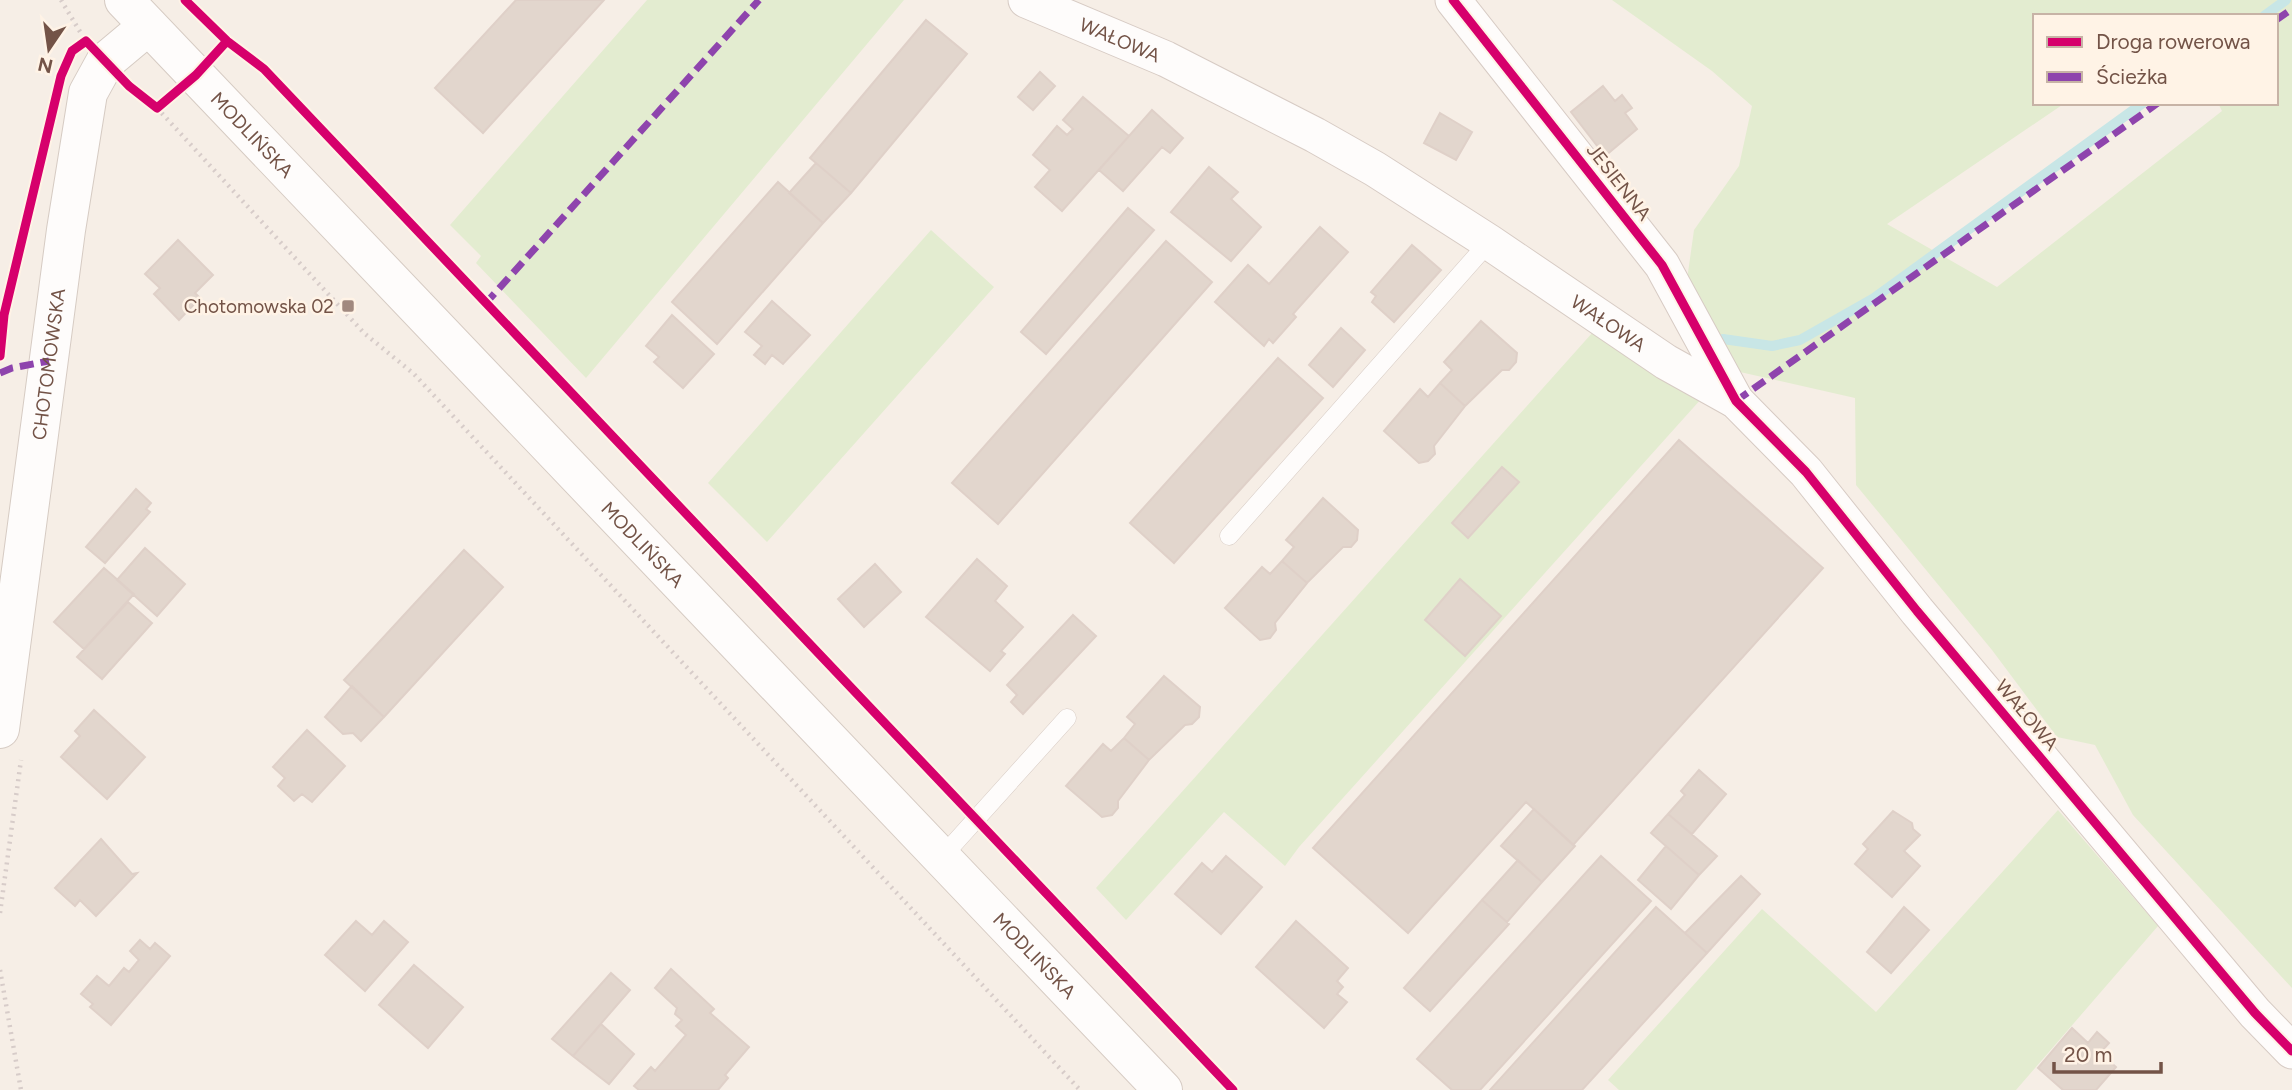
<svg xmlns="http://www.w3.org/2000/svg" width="2292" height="1090" font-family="Figtree,sans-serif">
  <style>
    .green { fill: #e3ecd0; fill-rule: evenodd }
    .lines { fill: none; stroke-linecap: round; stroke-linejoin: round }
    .stream { stroke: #c8e6e6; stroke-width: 10 }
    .building { fill: #e2d6cd; stroke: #dfd0c8; stroke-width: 2 }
    .lane-casing { stroke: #d7cbc4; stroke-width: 19 }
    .street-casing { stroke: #d7cbc4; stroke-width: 37 }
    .secondary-casing { stroke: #d6cbc3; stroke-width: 40 }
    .path { stroke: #d7ccc9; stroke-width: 4.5; stroke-dasharray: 2 5; stroke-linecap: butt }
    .lane { stroke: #fefcfb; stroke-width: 18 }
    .street { stroke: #fefcfb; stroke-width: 35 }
    .secondary { stroke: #fefcfb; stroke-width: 38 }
    .quiet { stroke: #8e44ad; stroke-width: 7; stroke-dasharray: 14 7; stroke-linecap: butt }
    .cycleway-casing { stroke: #fff3e6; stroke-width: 13 }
    .cycleway { stroke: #d6006c; stroke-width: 9 }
    .poi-dot { fill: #a1897f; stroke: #fff3e6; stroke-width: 2.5 }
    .labels { text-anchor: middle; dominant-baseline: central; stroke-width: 5; stroke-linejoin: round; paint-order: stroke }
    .street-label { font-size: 19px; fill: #735347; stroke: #fff3e6 }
    .poi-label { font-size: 19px; fill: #735347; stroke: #fff3e6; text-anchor: end }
  </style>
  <rect width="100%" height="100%" fill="#f6eee6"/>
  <path class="green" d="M647,0H904L586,378L476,263L481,256L450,225Z
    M1612,0H2292V988L2133,815L2095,745L2057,737L1992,650L1856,485L1855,398L1740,372L1686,287L1694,230L1739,166L1752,106L1712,71ZM2035,16H2276V103H2218L2222,111L1997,287L1887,224L2065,103H2035Z
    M931,230L994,287L767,542L708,483Z
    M1593,332L1702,398L1299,847L1285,866L1224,812L1126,920L1096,888Z
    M2058,810L2158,926L2016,1090H1619L1608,1080L1762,909L1876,1012Z"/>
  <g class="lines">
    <path class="stream" d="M2264,16L2286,0
      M1723,339L1772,346L1800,340L1874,298L2143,103"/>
  </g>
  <path class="building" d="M516,0H604L483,133L435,88Z
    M926,20L967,54L851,193L810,158Z
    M1040,72L1055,86L1033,110L1018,97Z
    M1603,86L1615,101L1622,95L1632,108L1625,113L1637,129L1605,156L1571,112Z
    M1083,97L1129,136L1062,211L1035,187L1050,170L1033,155L1057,126L1067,135L1073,129L1063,120Z
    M1152,110L1183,138L1170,153L1162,147L1123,191L1099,170Z
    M1440,113L1472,132L1456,160L1424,143Z
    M816,163L851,193L823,223L789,193Z
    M1209,167L1238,192L1231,199L1261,227L1231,261L1171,212Z
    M778,182L823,223L717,344L672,302Z
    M1128,208L1154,230L1046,354L1021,332Z
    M1320,227L1348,252L1293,314L1296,317L1273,343L1269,339L1264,346L1215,302L1248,265L1269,284Z
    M178,240L213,275L195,293L200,298L179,320L154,294L160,288L145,274Z
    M1166,241L1212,282L998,524L952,483Z
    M1412,245L1441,270L1394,322L1372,302L1376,296L1371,292Z
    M772,301L810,335L783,364L772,355L765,364L754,355L762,346L745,332Z
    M672,315L714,354L683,388L654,362L659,357L646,346Z
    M1481,321L1517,353L1516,362L1509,370H1502L1465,406L1440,383L1452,370L1444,362Z
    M1341,328L1365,350L1333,387L1309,365Z
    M1278,358L1323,398L1174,563L1130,523Z
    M1440,383L1465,406L1434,446L1435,454L1428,461L1419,463L1384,431L1420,389L1428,397Z
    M1679,440L1823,568L1573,845L1526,802L1408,933L1313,848Z
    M1502,467L1519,482L1468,538L1452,523Z
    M136,489L151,503L146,509L150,512L105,563L86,547Z
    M1323,498L1358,530L1357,540L1351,547H1343L1307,583L1282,561L1294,547L1286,540Z
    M145,548L185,584L157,616L117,580Z
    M464,550L503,587L384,717L344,680Z
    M977,559L1007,586L995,601L1023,627L1001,651L1005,654L990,671L926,617Z
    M1282,561L1307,583L1275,623L1276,630L1270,638L1260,640L1225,608L1262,567L1270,574Z
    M875,564L901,592L864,627L838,599Z
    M104,568L134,594L84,649L54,622Z
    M1460,579L1501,616L1465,656L1425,620Z
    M128,602L152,623L102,679L77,657Z
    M1073,615L1096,636L1023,714L1011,702L1017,695L1007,685Z
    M1164,676L1200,707L1199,717L1192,724L1185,725L1149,760L1124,738L1135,724L1127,717Z
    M352,686L384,717L361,741L353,733L343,734L325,717Z
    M94,710L145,757L107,799L61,757L80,736L75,731Z
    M307,730L345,766L312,802L302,794L294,801L278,786L285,778L273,767Z
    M1124,738L1149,760L1118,801V808L1112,815L1102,817L1066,786L1103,744L1111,751Z
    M1699,770L1726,794L1692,834L1668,814L1685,795L1681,791Z
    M1534,809L1575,846L1542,882L1501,846Z
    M1893,811L1912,823L1913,829L1920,835L1904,851L1920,866L1892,897L1855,864L1868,849L1863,844Z
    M1668,814L1717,856L1699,875L1651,833Z
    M101,839L132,874L137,873L96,916L80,900L75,906L55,888Z
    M1666,846L1699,875L1671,909L1638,880Z
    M1226,856L1262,887L1221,934L1175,894L1202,863L1212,872Z
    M1601,856L1651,901L1480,1090H1452L1417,1059Z
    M1518,860L1542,882L1507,922L1482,900Z
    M1741,876L1760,894L1707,953L1685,933Z
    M1482,900L1509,924L1430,1011L1404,988Z
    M1656,907L1707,953L1582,1090H1490Z
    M1904,907L1929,930L1891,973L1867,952Z
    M356,921L372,935L384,921L408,942L365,991L325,955Z
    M1296,921L1348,968L1337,981L1343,987L1337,994L1347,1002L1324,1028L1256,967Z
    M140,940L150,949L155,943L170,956L111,1025L90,1007L93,1004L81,994L97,976L109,986L124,968L129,972L139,960L130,951Z
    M414,965L463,1007L428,1048L379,1005Z
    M671,969L714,1009L710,1013L749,1047L725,1075L728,1078L718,1090H639L634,1086L651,1067L655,1071L686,1035L676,1026L682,1020L675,1014L677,1008L655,988Z
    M611,973L630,990L573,1056L552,1039Z
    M601,1024L634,1054L609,1084L573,1056Z
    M2072,1028L2088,1043L2097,1032L2109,1043L2100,1053L2116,1067L2096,1090H2063L2038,1068Z"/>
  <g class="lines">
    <g class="lane-casing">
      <path id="lane" d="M1229,536L1489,242
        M941,858L1067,718"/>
    </g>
    <g class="street-casing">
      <g id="street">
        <path id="s1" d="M1026,0L1166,59L1315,135L1375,169L1489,242L1666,362L1736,401L1806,472L1917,611L2255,1013L2292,1051"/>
        <path d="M1453,0L1662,265L1736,401"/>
      </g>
    </g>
    <g class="secondary-casing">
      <g id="secondary">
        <path id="s2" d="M124,0L1163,1090"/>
        <path id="s3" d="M0,729L66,230L88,93L105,62L148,26"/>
      </g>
    </g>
    <path class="path" d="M61,0L82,35
      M157,108L364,333L414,374L1080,1090
      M0,913L21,760
      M0,970L21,1090"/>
    <use href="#lane" class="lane"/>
    <use href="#street" class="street"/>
    <use href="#secondary" class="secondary"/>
    <path class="quiet" d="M2276,20L2292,9
      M485,304L759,0
      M0,373L12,368L49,361
      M1736,401L2158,103"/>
    <g class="cycleway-casing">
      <path id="cycleway" d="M185,0L227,41L264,69L1233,1090
        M1453,0L1662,265L1736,401L1806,472L1917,611L2255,1013L2292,1051
        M0,356L4,315L61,76L72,51L86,41L129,86L157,108L196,75L227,41"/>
    </g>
    <use href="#cycleway" class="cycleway"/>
  </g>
  <rect class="poi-dot" x="341" y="299" width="14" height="14" rx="3.5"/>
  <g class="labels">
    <g class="street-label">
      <text stroke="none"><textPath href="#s1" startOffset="102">WAŁOWA</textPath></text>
      <text stroke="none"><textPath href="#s2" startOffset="186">MODLIŃSKA</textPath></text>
      <text transform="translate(1619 182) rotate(52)">JESIENNA</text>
      <text stroke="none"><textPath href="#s1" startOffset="668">WAŁOWA</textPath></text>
      <text stroke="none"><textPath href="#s3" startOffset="368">CHOTOMOWSKA</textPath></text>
      <text stroke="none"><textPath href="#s2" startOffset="752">MODLIŃSKA</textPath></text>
      <text transform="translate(2027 715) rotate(50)">WAŁOWA</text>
      <text stroke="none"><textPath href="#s2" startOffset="1320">MODLIŃSKA</textPath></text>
    </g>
    <g class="poi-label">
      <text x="334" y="306">Chotomowska 02</text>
    </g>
  </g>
  <rect x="2033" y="14" width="245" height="91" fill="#fff3e6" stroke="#c7b3a6" stroke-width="2"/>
  <rect x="2047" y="37" width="35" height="10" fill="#d6006c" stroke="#c7b3a6" stroke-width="2"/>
  <text x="2096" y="49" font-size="21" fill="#735347">Droga rowerowa</text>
  <rect x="2047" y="72" width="35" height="10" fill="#8e44ad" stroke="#c7b3a6" stroke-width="2"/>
  <text x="2096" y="84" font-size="21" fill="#735347">Ścieżka</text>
  <g transform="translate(49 49) rotate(193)" stroke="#fff3e6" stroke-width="5" paint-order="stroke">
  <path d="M0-5L12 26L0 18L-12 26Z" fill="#735347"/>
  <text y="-10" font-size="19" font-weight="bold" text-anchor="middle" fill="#735347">N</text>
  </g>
  <path d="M2054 1062v10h107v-10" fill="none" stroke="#735347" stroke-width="3.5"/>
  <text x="2064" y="1062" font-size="21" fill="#735347" stroke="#fff3e6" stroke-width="5" paint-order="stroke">20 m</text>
</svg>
